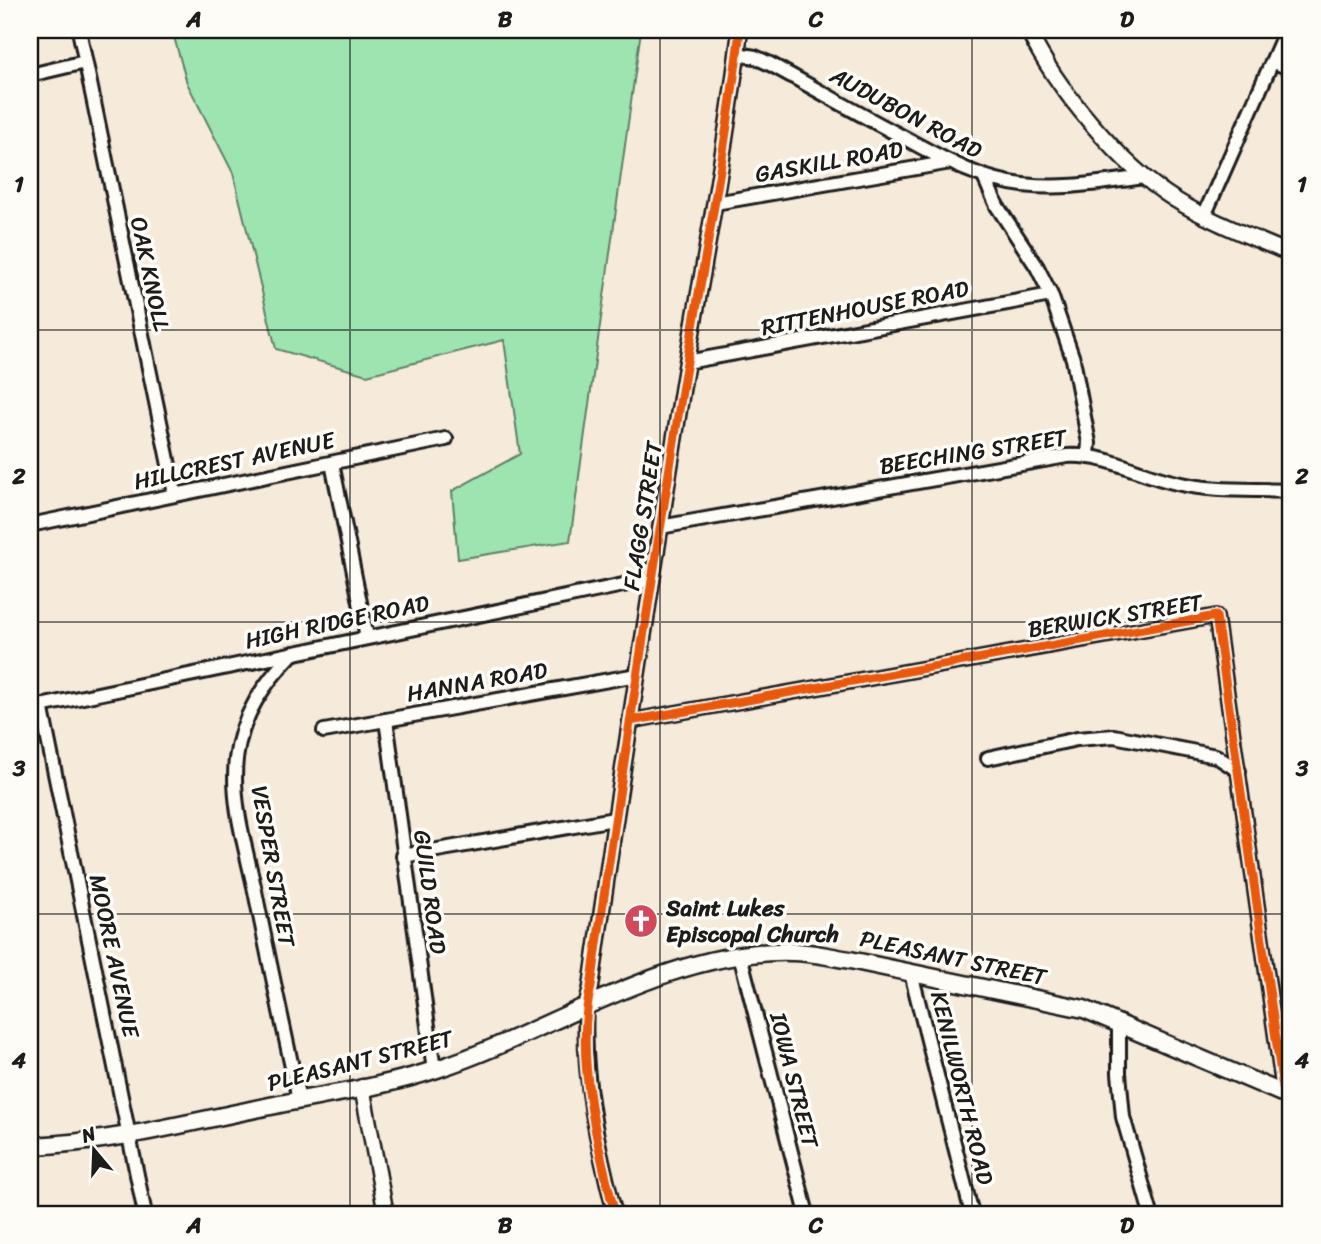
<svg xmlns="http://www.w3.org/2000/svg" width="1321" height="1244" font-family="Sriracha,sans-serif">
  <style>
    .green { fill: #9ee4b1; stroke: #5d8066; stroke-width: 2 }
    .lines { fill: none; stroke-linecap: round; stroke-linejoin: round }
    .minor-casing { stroke: #1c1c1c; stroke-width: 18 }
    .tertiary-casing { stroke: #1c1c1c; stroke-width: 19 }
    .secondary-casing { stroke: #1c1c1c; stroke-width: 21 }
    .minor { stroke: #fdfcf7; stroke-width: 12 }
    .tertiary { stroke: #fdfcf7; stroke-width: 14 }
    .secondary { stroke: #fdfcf7; stroke-width: 16 }
    .cycleway-casing { stroke: #fdfcf7; stroke-width: 13 }
    .cycleway { stroke: #e8590c; stroke-width: 9 }
    .grid { fill: none; stroke: #1c1c1c; stroke-width: 2; stroke-opacity: 0.55 }
    .labels { text-anchor: middle; dominant-baseline: central; stroke-width: 7; stroke-linejoin: round; paint-order: stroke }
    .street-label { font-size: 23px; fill: #1c1c1c; stroke: #fdfcf7 }
    .poi-label { font-size: 23px; font-weight: bold; fill: #1c1c1c; stroke: #fdfcf7; text-anchor: start }
    .neatline { fill: none; stroke: #1c1c1c; stroke-width: 2.5 }
    .grid-label { font-size: 23px; text-anchor: middle; font-weight: bold; fill: #1c1c1c }
  </style>
  <rect width="100%" height="100%" fill="#f6eada"/>
  <filter id="ink" filterUnits="userSpaceOnUse"><feTurbulence type="fractalNoise" baseFrequency=".0143" numOctaves="2"/><feDisplacementMap in="SourceGraphic" scale="14" xChannelSelector="R" yChannelSelector="G"/><feConvolveMatrix kernelMatrix="1 2 1 2 8 2 1 2 1" color-interpolation-filters="sRGB"/></filter>
  <g filter="url(#ink)">
    <path class="green" d="M172,30H641L570,541L458,559L452,491L520,454L504,340L367,375L276,349L233,173L187,83Z"/>
    <g class="lines">
      <g class="minor-casing">
        <path id="minor" d="M79,30L175,494
          M737,54L755,57L770,64C814,88 857,113 901,136C940,157 978,180 1023,185C1065,190 1104,182 1145,177
          M1272,61L1291,69
          M30,75L85,62
          M984,177L997,206L1037,267L1051,295L1073,359L1089,443L1088,455
          M715,203L951,162
          M1204,216L1286,30
          M687,362L1051,295
          M332,463L367,637
          M30,525L446,439
          M660,527L1067,456C1110,454 1137,475 1177,483C1214,492 1253,489 1291,491
          M293,653C264,683 241,716 236,759C231,803 246,848 255,891C269,961 284,1030 299,1100
          M41,705L145,1214
          M30,708L652,579
          M386,720L434,1070
          M630,721L1216,616L1284,1095
          M324,731L637,675
          M988,758L1077,739L1114,736L1216,756L1239,771
          M403,856L614,819
          M740,955L807,1214
          M911,973L972,1214
          M586,1008C582,1077 598,1148 615,1214
          M1119,1022V1073L1123,1117L1151,1214"/>
      </g>
      <g class="tertiary-casing">
        <path id="tertiary" d="M1028,30C1055,87 1120,165 1174,199C1211,222 1252,237 1291,254
          M586,1008L591,987C619,786 651,585 683,385C703,267 726,149 740,30
          M362,1087L386,1214"/>
      </g>
      <g class="secondary-casing">
        <path id="secondary" d="M30,1146C110,1143 187,1123 265,1107C322,1095 381,1088 437,1069C551,1032 669,948 792,952C811,952 831,957 850,960L1084,1009L1291,1097"/>
      </g>
      <use href="#minor" class="minor"/>
      <use href="#tertiary" class="tertiary"/>
      <use href="#secondary" class="secondary"/>
      <g class="cycleway-casing">
        <path id="cycleway" d="M630,721L1216,616L1284,1095
          M615,1214C598,1148 574,1054 591,987C619,786 651,585 683,385C703,267 726,149 740,30"/>
      </g>
      <use href="#cycleway" class="cycleway"/>
    </g>
  </g>
  <path class="grid" d="M350,30V1214M660,30V1214M972,30V1214M30,330H1291M30,622H1291M30,914H1291"/>
  <defs>
    <g id="church-disc" transform="scale(1.75)"><circle r="9.5" fill="#d1495b" stroke="#fdfcf7"/><path d="M-1.2-6h2.4v3.5h3.3v2.4h-3.3V6h-2.4V-.1h-3.3v-2.4h3.3Z" fill="#fff"/></g>
  </defs>
  <g fill-rule="evenodd">
    <use href="#church-disc" x="641" y="921"/>
  </g>
  <g class="labels">
    <g class="street-label">
      <text transform="translate(906 113) rotate(28)">AUDUBON ROAD</text>
      <text transform="translate(829 162) rotate(-10)">GASKILL ROAD</text>
      <text transform="translate(150 274) rotate(78)">OAK KNOLL</text>
      <text transform="translate(865 308) rotate(-11)">RITTENHOUSE ROAD</text>
      <text transform="translate(973 452) rotate(-9)">BEECHING STREET</text>
      <text transform="translate(234 461) rotate(-12)">HILLCREST AVENUE</text>
      <text transform="translate(643 516) rotate(-81)">FLAGG STREET</text>
      <text transform="translate(1115 616) rotate(-9)">BERWICK STREET</text>
      <text transform="translate(337 622) rotate(-12)">HIGH RIDGE ROAD</text>
      <text transform="translate(477 682) rotate(-10)">HANNA ROAD</text>
      <text transform="translate(273 866) rotate(80)">VESPER STREET</text>
      <text transform="translate(430 892) rotate(82)">GUILD ROAD</text>
      <text transform="translate(114 956) rotate(78)">MOORE AVENUE</text>
      <text transform="translate(953 958) rotate(12)">PLEASANT STREET</text>
      <text transform="translate(360 1061) rotate(-14)">PLEASANT STREET</text>
      <text transform="translate(794 1080) rotate(76)">IOWA STREET</text>
      <text transform="translate(962 1088) rotate(76)">KENILWORTH ROAD</text>
    </g>
    <g class="poi-label">
      <text x="666" y="908">Saint Lukes<tspan x="666" dy="26">Episcopal Church</tspan></text>
    </g>
  </g>
  <rect width="1321" height="1244" fill="none" stroke="#fdfcf7" stroke-width="77"/>
  <g transform="translate(94 1150) rotate(341)" stroke="#fdfcf7" stroke-width="5" paint-order="stroke">
  <path d="M0-5L12 26L0 18L-12 26Z" fill="#1c1c1c"/>
  <text y="-10" font-size="19" font-weight="bold" text-anchor="middle" fill="#1c1c1c">N</text>
  </g>
  <rect x="38" y="38" width="1244" height="1168" class="neatline"/>
  <g class="grid-label">
    <text x="194" y="27">A</text>
    <text x="505" y="27">B</text>
    <text x="816" y="27">C</text>
    <text x="1127" y="27">D</text>
    <text x="19" y="192">1</text>
    <text x="1302" y="192">1</text>
    <text x="19" y="484">2</text>
    <text x="1302" y="484">2</text>
    <text x="19" y="776">3</text>
    <text x="1302" y="776">3</text>
    <text x="19" y="1068">4</text>
    <text x="1302" y="1068">4</text>
    <text x="194" y="1233">A</text>
    <text x="505" y="1233">B</text>
    <text x="816" y="1233">C</text>
    <text x="1127" y="1233">D</text>
  </g>
</svg>
